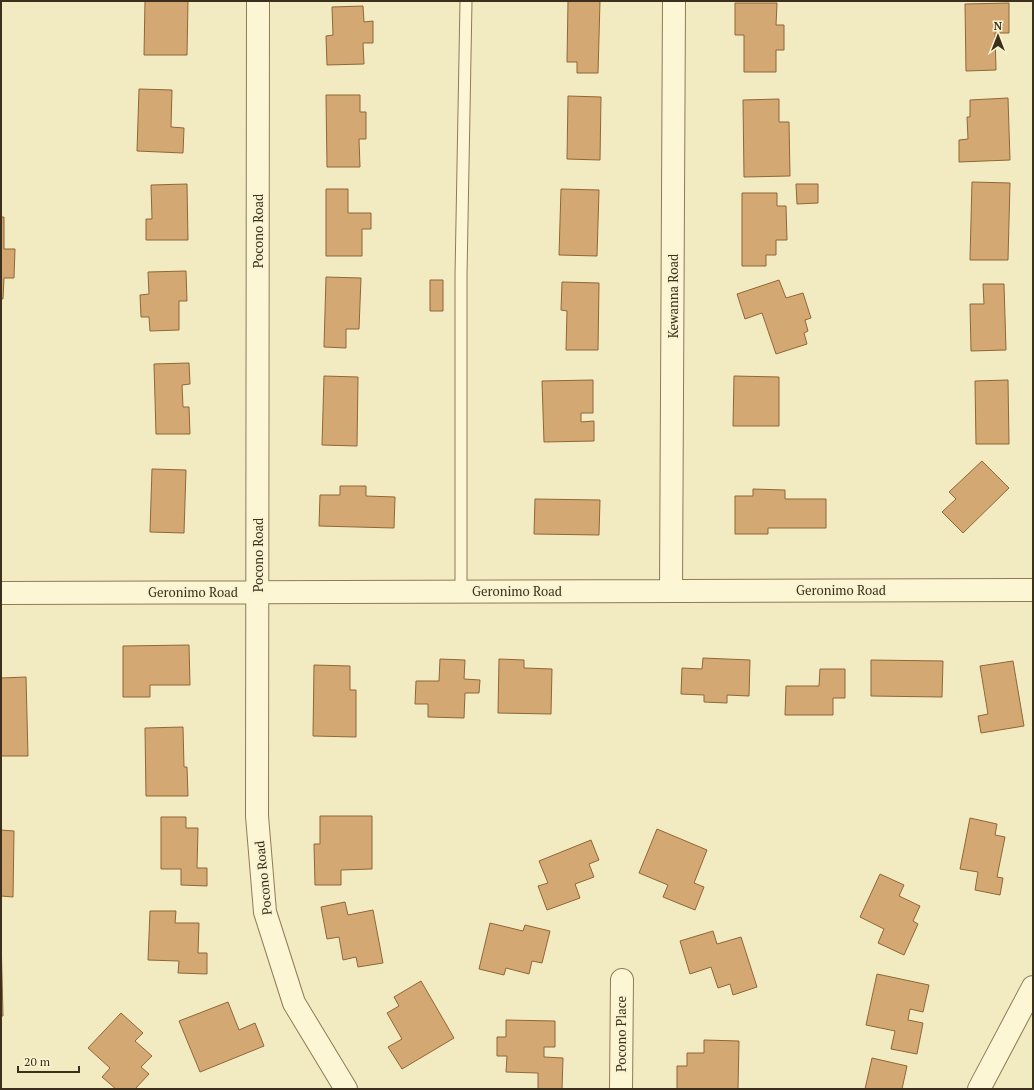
<svg xmlns="http://www.w3.org/2000/svg" width="1034" height="1090" font-family="'PT Serif',serif">
  <style>
    .building { fill: #d4a872; stroke: #8f6739 }
    .lines { fill: none; stroke-linecap: round; stroke-linejoin: round }
    .service-casing { stroke: #8e7b56; stroke-width: 13 }
    .minor-casing { stroke: #8e7b56; stroke-width: 24 }
    .service { stroke: #fcf6d5; stroke-width: 11 }
    .minor { stroke: #fcf6d5; stroke-width: 22 }
    .labels { text-anchor: middle; dominant-baseline: central; stroke-width: 4; stroke-linejoin: round; paint-order: stroke }
    .street-label { font-size: 13px; fill: #3c301c; stroke: #f9f3d1 }
  </style>
  <rect width="100%" height="100%" fill="#f2eac0"/>
  <path class="building" d="M145,1H188L187,55H144Z
    M568,1H600L598,73H577V62H567Z
    M735,3H777L776,25H784V50H776V72H744V35H735Z
    M1009,3V33H995L996,70L966,71L965,4Z
    M363,6L364,22L373,21V43H363L364,64L327,65L326,36L333,35L332,7Z
    M139,89L172,90L171,127L184,128L183,153L137,151Z
    M326,95H360V112H366V139H359L360,167H327Z
    M568,96L601,97L600,160L567,159Z
    M1008,98L1010,160L959,162V140L968,139L967,117H970V100Z
    M779,99V122H789L790,176L744,177L743,100Z
    M972,182L1010,183L1008,260H970Z
    M187,184L188,240H146V219H152L151,185Z
    M796,184H818V203L797,204Z
    M326,189H348V213H371V229H362V256H326Z
    M561,189L599,190L597,256L559,255Z
    M742,193H777V206H786L787,240H776V255H766V266H742Z
    M1,217H4V249H15L14,278H4L3,299H1Z
    M186,271L187,301H179V330L150,331L149,317H141L140,295L149,294L148,272Z
    M326,277L361,278L359,329H346V348L324,347Z
    M430,280H443V311H430Z
    M779,280L786,298L803,293L811,318L805,320L808,331L804,333L807,344L776,354L762,313L745,319L737,294Z
    M562,282L599,283L598,350H566L567,311L561,310Z
    M983,284H1004L1006,350L971,351L970,304H984Z
    M189,363L190,384L182,385L183,407H189L190,434H156L154,364Z
    M324,376L358,377L357,446L322,445Z
    M734,376L779,377V426H733Z
    M593,380V413H581V422L594,421V441L544,442L542,381Z
    M1008,380L1009,444H976L975,381Z
    M982,461L1009,488L963,533L942,512L956,499L949,492Z
    M152,469L186,470L184,533L150,532Z
    M340,486H366V496L395,497L394,528L319,526L320,495H340Z
    M753,489L785,490V499H826V528H768V534H735V496H753Z
    M535,499L600,500L599,535L534,534Z
    M189,645L190,685H150V697H123V646Z
    M703,658L750,660L749,696L727,695V703L704,702V695L681,694L682,668L702,669Z
    M440,659L465,660L464,679L480,680L479,693H465L464,718L428,717V704H415L416,681H439Z
    M499,659L524,660V668L552,669L551,714L498,713Z
    M871,660L943,661L942,697L871,696Z
    M1013,661L1024,726L981,733L978,716L988,714L980,666Z
    M314,665L350,666V690H356V737L313,736Z
    M820,669H845V698H833V715H785L786,686H819Z
    M26,677L28,756H1V762V678Z
    M183,727L184,767H187L188,796H146L145,728Z
    M320,816H372V869L341,870V885H315L314,844H320Z
    M161,817H186V828H198L197,868H207V886L181,885V869H161Z
    M970,818L997,824L995,835L1005,837L997,877L1003,878L1000,895L975,890L978,872L960,869Z
    M657,829L707,850L694,883L704,887L695,910L663,897L668,885L639,873Z
    M1,830L14,831L13,897L1,896Z
    M591,840L599,860L589,864L594,877L575,884L580,898L547,910L538,886L548,883L539,861Z
    M880,874L904,885L899,896L920,906L913,921L918,924L904,955L878,943L884,929L860,917Z
    M345,902L348,915L373,910L383,963L358,967L356,957L343,960L339,937L327,939L321,907Z
    M150,911H176L175,923H199L198,953H207V974L178,973L179,961L148,960Z
    M490,923L523,931L525,925L550,931L542,963L532,961L529,974L506,968L504,975L479,969Z
    M713,931L717,944L741,937L757,987L733,995L730,984L718,988L711,967L690,974L680,941Z
    M1,937L3,1016H1Z
    M877,974L929,985L923,1012L910,1009L908,1020L923,1023L917,1054L891,1049L895,1031L866,1025Z
    M421,981L454,1038L402,1069L388,1047L402,1039L387,1013L399,1006L394,997Z
    M228,1002L239,1030L255,1023L264,1046L200,1072L179,1021Z
    M121,1013L143,1033L135,1041L152,1056L141,1067L149,1074L135,1089H116L102,1077L110,1068L88,1048Z
    M506,1020L555,1021V1047H544V1057L563,1058L562,1089H538V1073L506,1072L507,1056H497V1037H506Z
    M704,1040L739,1041L738,1089H677V1066H687V1053H704Z
    M872,1058L907,1066L902,1089H865Z"/>
  <g class="lines">
    <g class="service-casing">
      <path id="service" d="M461,591V276L466,1"/>
    </g>
    <g class="minor-casing">
      <path id="minor" d="M258,1L257,816L265,912L294,1003L346,1089
        M671,590L674,1
        M1,593L1033,590
        M621,1089L622,980
        M979,1089L1033,987"/>
    </g>
    <use href="#service" class="service"/>
    <use href="#minor" class="minor"/>
  </g>
  <g class="labels">
    <g class="street-label">
      <text transform="translate(258 231) rotate(-90)">Pocono Road</text>
      <text transform="translate(673 296) rotate(-90)">Kewanna Road</text>
      <text transform="translate(258 555) rotate(-90)">Pocono Road</text>
      <text x="841" y="590">Geronimo Road</text>
      <text x="517" y="591">Geronimo Road</text>
      <text x="193" y="592">Geronimo Road</text>
      <text transform="translate(263 878) rotate(-96)">Pocono Road</text>
      <text transform="translate(621 1034) rotate(-90)">Pocono Place</text>
    </g>
  </g>
  <rect width="1034" height="1090" fill="none" stroke="#3c301c" stroke-width="4"/>
  <g transform="translate(998 36)" stroke="#f9f3d1" stroke-width="3" paint-order="stroke">
  <path d="M0-3L7 15L0 10L-7 15Z" fill="#3c301c"/>
  <text y="-6" font-size="11" font-weight="bold" text-anchor="middle" fill="#3c301c">N</text>
  </g>
  <path d="M18 1066v6h61v-6" fill="none" stroke="#3c301c" stroke-width="2"/>
  <text x="24" y="1066" font-size="12" fill="#3c301c" stroke="#f9f3d1" stroke-width="3" paint-order="stroke">20 m</text>
</svg>
